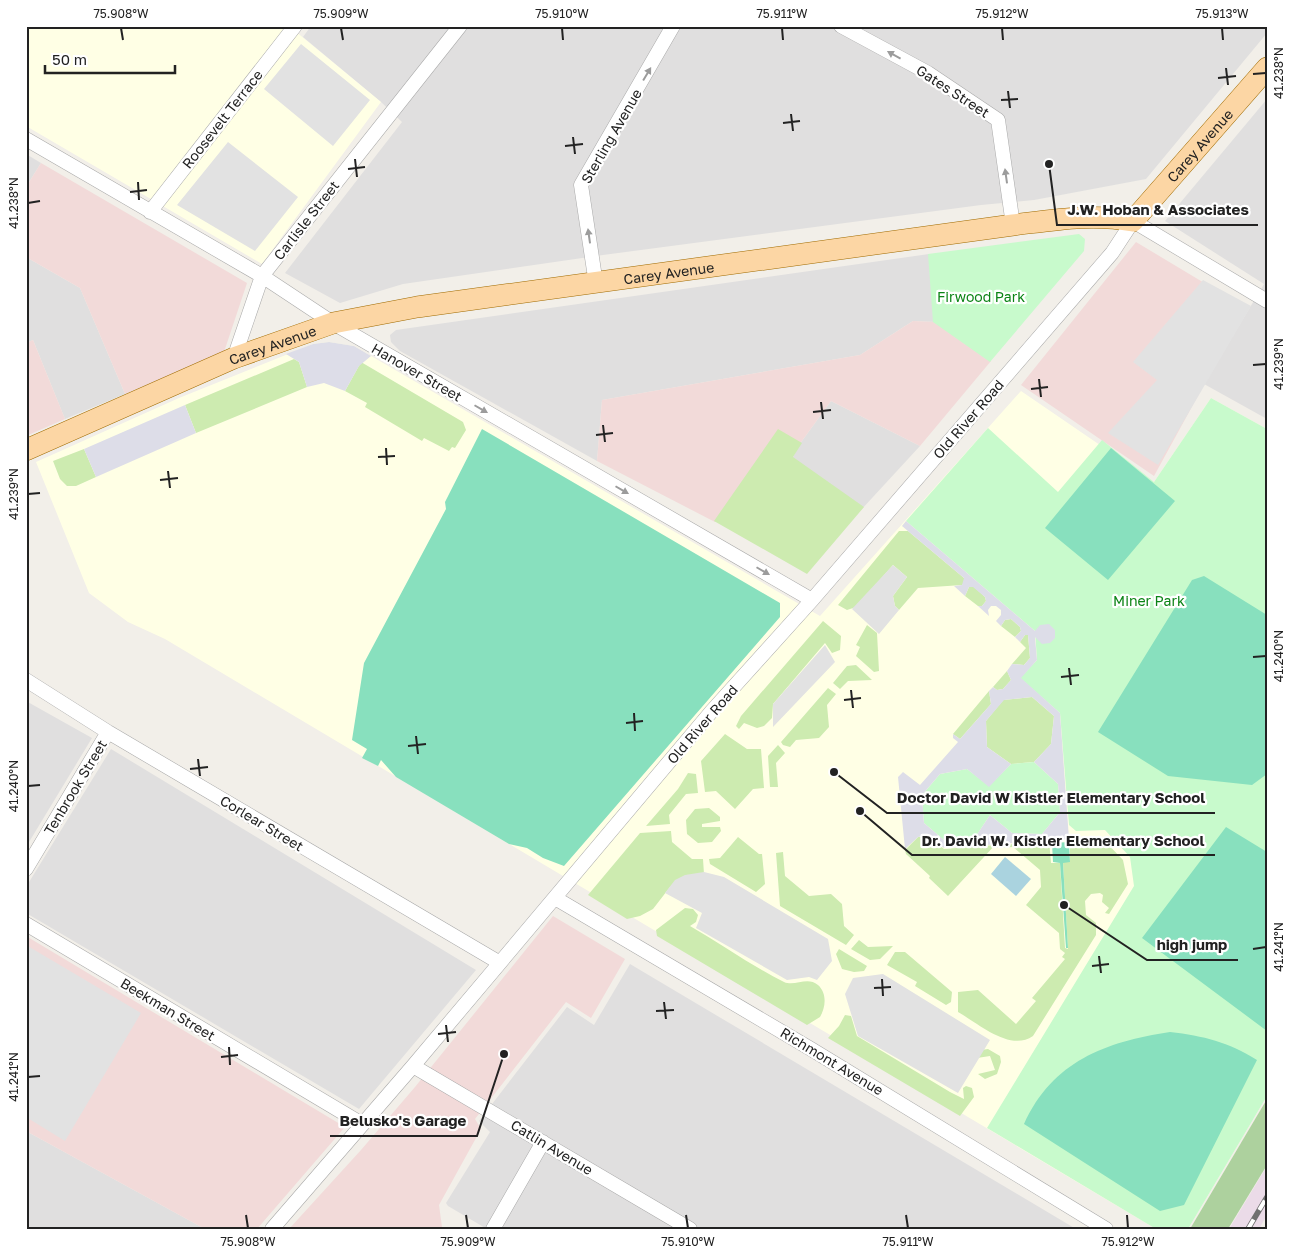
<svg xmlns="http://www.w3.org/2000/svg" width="1293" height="1255" font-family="'Golos Text',sans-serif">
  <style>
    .residential { fill: #e0dfdf }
    .commercial { fill: #f2dad9 }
    .industrial { fill: #ebdbe8 }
    .education { fill: #ffffe5 }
    .grass { fill: #cdebb0 }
    .forest { fill: #add19e }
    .park { fill: #c8facc }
    .pitch { fill: #88e0be }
    .parking { fill: #e2e2e2 }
    .plaza { fill: #dddde8; fill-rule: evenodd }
    .water { fill: #aad3df }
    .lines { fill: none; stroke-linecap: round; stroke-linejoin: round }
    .minor-casing { stroke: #a9a9a9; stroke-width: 15 }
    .primary-casing { stroke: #a06b00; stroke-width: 22 }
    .minor { stroke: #fff; stroke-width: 14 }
    .primary { stroke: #fcd6a4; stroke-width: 21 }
    .rail-casing { stroke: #707070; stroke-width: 5.5 }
    .rail { stroke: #fff; stroke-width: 4; stroke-dasharray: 11; stroke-linecap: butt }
    .oneway { fill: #9c9c9c }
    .ticks { fill: none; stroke: #222; stroke-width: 2 }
    .labels { text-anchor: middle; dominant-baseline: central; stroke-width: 4.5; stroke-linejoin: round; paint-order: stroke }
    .street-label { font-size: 14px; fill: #222; stroke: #fff }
    .park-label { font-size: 14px; fill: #0c8416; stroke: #fff }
    .leader { fill: none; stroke: #222; stroke-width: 2 }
    .callout-dot { fill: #222; stroke: #fff; stroke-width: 2 }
    .callout-label { font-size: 15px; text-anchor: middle; font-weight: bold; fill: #222; stroke: #fff; stroke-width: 4.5; stroke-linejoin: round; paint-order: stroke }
    .neatline { fill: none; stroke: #222; stroke-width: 2 }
    .ticks-label { font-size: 12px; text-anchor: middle; fill: #222 }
  </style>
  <rect width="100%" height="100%" fill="#f2efe9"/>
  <path class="residential" d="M311,26H1267V33L1146,179L1034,200L981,205L603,255L403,284L340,303L285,273L402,122L381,102L303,37Z
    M1267,99V419L1204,384L1264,284L1165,221Z
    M26,154L41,163L26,187Z
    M929,254L936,322L913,321L860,355L602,400L597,461L400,351L391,342L390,335L396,330Z
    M26,257L80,288L125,394L65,419L33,340L26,343Z
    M831,401L920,446L861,510L792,459L799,445Z
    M26,701L92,738L26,847Z
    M111,749L476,970L359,1109L26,913V887Z
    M630,964L1076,1229H487L448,1206L446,1203L490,1132L479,1121L499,1095L567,1007L594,1025Z
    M26,1131L205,1229H26Z"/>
  <path class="commercial" d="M41,163L247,283L224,352L125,394L80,288L26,257V187Z
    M1136,242L1246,308L1154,476L1021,385Z
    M913,321L936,322L991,361L920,446L831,401L799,445L715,522L597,461L602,400L860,355Z
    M33,340L65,419L26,436V343Z
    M553,916L625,959L591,1018L566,1002L475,1119L481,1129L439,1205L442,1227L444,1229H289L361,1150L415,1087Z
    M26,936L345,1127L257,1229H205L26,1131Z"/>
  <path class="industrial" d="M1267,1166V1215L1259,1229H1229Z"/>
  <path class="education" d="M26,26H289L381,102L262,264L26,126Z
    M329,342L354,346L371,356L820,616L1021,391L1154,482L1211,398L1267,429V1096L1188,1229H1156L165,639L128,622L89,593L36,462L179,398L313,344Z"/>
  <path class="grass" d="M294,359L299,362L307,387L196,433L185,405Z
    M361,362L463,422L466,430L455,448L452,447L449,451L424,438L422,441L365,407L367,403L345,391Z
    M778,429L802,443L793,457L864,507L807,574L714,521Z
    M84,449L96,477L76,486H67L60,479L53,461Z
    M899,531H908L964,578V583L962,585L918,588L899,610L895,606L893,596L907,577L893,565L856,607L847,610L838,605Z
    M973,586L985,597L986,601L982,606H978L965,596L969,587Z
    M1011,619L1020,627L1021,631L1015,637L1001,626L1005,620Z
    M823,621L841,636L840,650L832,653L825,643L773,704L772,718L764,726L757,728L744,723L739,729L736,726L741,716Z
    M867,625L877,633L879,671L874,672L856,656L860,647L856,645Z
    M1025,635H1028L1030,658L1024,665L1012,664L1026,648L1020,642Z
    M856,665L872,680L848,681L840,689L833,683L847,666Z
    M1007,671L1011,680L1003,689L997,690L993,687Z
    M828,688L836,694L827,705L829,727L819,738L796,740L790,747L783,745L781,742Z
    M989,691L991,704L960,739L953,734Z
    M1032,697L1054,716L1051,744L1034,762L1011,764L987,747L986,721L1003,700Z
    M725,734L747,749H761L764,788L753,789L735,809L716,791L705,792L701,761Z
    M778,745L785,753L776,763L778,787H770L768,756Z
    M688,773L696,774L698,793L686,794L669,815L670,824L646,826L678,789Z
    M709,808L720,817V821L702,824V827H720L721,831L712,842L698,843L687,834L686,820L695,809Z
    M671,831L672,842L692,859H703L704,874L670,887L653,909L640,916L627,919L588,895L640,833Z
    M929,836L944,849L995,845L948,896L929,878L930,876L906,854L905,850L918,837Z
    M738,837L759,854H762L765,884L756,892L710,864L709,859L720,858Z
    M1101,837L1123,860L1128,884L1109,914L1105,913L1109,908L1102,902L1103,895L1100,893L1091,894L1085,901L1086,915L1096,923V935L1033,1036C1010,1052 979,1024 958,1012V992L978,990L1016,1024L1036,1001L1032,998L1065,959L1062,957L1065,953L1060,949L1059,933L1026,905L1041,887L1040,870L1013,847L995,848L996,846L1049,840L1051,863H1060L1065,948L1068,949L1063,862L1070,861V842L1075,839Z
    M783,852L785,876L809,896L831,894L842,904L844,926L854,935L846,945L780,906L776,853Z
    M685,908L693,909L698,915L696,922L690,926C721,944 752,966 784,982C795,987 807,976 818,985C827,993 826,1007 820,1017L807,1025L657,936L656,930Z
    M859,940L868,947L893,946L880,959L870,960L851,949Z
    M839,949L867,966L864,971L854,972L842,969L836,954Z
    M895,952H905L952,992L951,1002L946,1005L915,986L917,982L887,965Z
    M845,1015L851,1016L857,1036L950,1092L964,1099L963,1088L966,1086L972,1088L974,1097L960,1116L828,1038L839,1026Z
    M988,1049L1000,1056L1001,1062L997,1074L985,1079L978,1074L995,1070L990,1056L977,1058L981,1050Z"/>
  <path class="forest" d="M1267,1099V1165L1228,1229H1190Z"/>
  <path class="park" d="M1079,234L1085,239L1084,251L990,362L933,322L928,254Z
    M1211,398L1267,429V1096L1188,1229H1156L987,1128L1134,886L1130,857L1105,830L1076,831L1069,825L1060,713L1020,678L1037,660L1035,631L906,521L988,428L1058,492L1102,440L1154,482Z
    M1034,762L1058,784L1060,812L1042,834L1012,833L990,815L974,839L945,841L924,823L922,795L940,774L967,769L989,786L1011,764Z"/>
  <path class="pitch" d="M482,429L780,603V617L564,866L543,858L527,848L509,844L396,777L381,760L378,766L362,758L367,749L352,740L364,663L446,509L445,502Z
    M1111,448L1175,501L1108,580L1045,528Z
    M1204,576L1267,615V774L1252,785L1168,776L1098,732L1192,580Z
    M1226,827L1267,852V1031L1142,938Z
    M1069,842L1070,862L1063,863L1068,948H1066L1060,863L1053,862L1052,843Z
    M1170,1032C1204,1036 1228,1042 1257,1060L1184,1205L1160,1211L1024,1124C1053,1061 1105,1042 1170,1032Z"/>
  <path class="parking" d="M301,44L370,100L333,146L264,89Z
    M228,142L298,197L255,251L177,205Z
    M1203,280L1251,306L1158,465L1108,433L1157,380L1133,362Z
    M893,565L907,577L893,596L895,606L899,610L879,634L852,609Z
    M825,645L835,662L773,727V704Z
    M704,872L724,877L828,939L832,961L817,980L809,977L787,980L696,928L702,913L665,893L675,880L685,875Z
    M26,945L141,1013L65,1141L26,1117Z
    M883,974L990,1040L958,1093L858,1036L845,994L853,978Z"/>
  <path class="plaza" d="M329,342L354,346L371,356L359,366L345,391L324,383L307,387L299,362L286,354L313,344Z
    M185,405L196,433L96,477L84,449Z
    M906,521L1035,631L1040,625L1049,624L1055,630V638L1050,643L1042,644L1035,637L1037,660L1021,678L1060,713L1069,839L944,848L928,835L918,837L905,849L898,777L903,772L920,785L958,742L953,738V734L960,739L991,704L989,691L993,687L997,690L1003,689L1011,680L1007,671L1012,664L1024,665L1030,658L1028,635H1025L1020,642L1015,637L1021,631L1020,627L1011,619L1005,620L1001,626L996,621L1001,615V610L996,606H991L988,610L989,616L978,606H982L986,601L985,597L973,587H969L965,596L954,586L962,585L964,578L902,526ZM1032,697L1054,716L1051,744L1034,762L1058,784L1060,812L1042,834L1012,833L990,815L974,839L945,841L924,823L922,795L940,774L967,769L989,787L1011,764L987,747L986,721L1004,700Z"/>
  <path class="water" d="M1005,857L1031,879L1016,896L991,874Z"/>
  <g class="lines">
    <g class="minor-casing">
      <path id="minor" d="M841,26L928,73L998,120L1013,225
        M26,139L262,276L333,323L812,600
        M150,212L295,26
        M596,284L581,185L673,26
        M234,358L262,276L460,26
        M26,680L108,732L500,963
        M26,869L108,732
        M555,898L811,1049L1106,1229
        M26,924L362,1124
        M413,1066L690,1229
        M272,1229L413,1066L711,712L812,600L1112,253L1133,221L1267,301
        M493,1229L543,1142"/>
    </g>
    <g class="primary-casing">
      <g id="primary">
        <path id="s1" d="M26,450L234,358L333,323L417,307L1013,225C1054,220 1092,213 1133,221L1267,68"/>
      </g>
    </g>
    <use href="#minor" class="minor"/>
    <use href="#primary" class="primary"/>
    <g class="rail-casing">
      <path id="rail" d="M1248,1229L1267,1197"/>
    </g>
    <use href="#rail" class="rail"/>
  </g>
  <defs><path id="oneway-solid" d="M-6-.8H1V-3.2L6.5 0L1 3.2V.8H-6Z" transform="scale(1.25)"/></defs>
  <g class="oneway">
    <use href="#oneway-solid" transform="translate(894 55) rotate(-151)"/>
    <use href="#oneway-solid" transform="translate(647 74) rotate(-59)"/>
    <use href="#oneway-solid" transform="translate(1006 176) rotate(-98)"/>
    <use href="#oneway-solid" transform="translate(589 236) rotate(-98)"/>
    <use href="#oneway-solid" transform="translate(481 409) rotate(30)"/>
    <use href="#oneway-solid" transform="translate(622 490) rotate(30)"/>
    <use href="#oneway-solid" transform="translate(763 571) rotate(30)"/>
  </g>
  <path class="ticks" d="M121,28L123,40M341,28L343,40M562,28L563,40M782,28L783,40M1002,28L1003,40M1222,28L1223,40M1226,68L1228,85M1253,74L1266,73M1218,78L1236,76M1008,91L1010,108M1001,100L1018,99M791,114L793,131M783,123L800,121M573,137L575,154M565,146L583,144M355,159L357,177M348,169L365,167M138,182L139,200M130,192L147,190M28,203L40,201M1253,365L1266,364M1039,379L1041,397M1031,389L1048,387M821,402L823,419M813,412L831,410M603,425L605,442M596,435L613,433M386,448L387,465M378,457L395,456M168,471L170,488M160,480L178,478M28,494L40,493M1253,657L1266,656M1069,668L1071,685M1061,677L1079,675M851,690L853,708M844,700L861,698M634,713L635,731M626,723L643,721M416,736L418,754M408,746L426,744M198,759L200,776M190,769L208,767M28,786L40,785M1253,949L1266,947M1099,956L1101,973M1092,966L1109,964M882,979L883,996M874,988L891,987M664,1002L666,1019M656,1011L674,1010M446,1025L448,1042M438,1034L456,1032M229,1047L230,1065M221,1057L238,1055M28,1077L40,1076M246,1215L248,1228M466,1215L468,1228M686,1215L688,1228M906,1215L908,1228M1127,1215L1128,1228"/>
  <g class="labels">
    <g class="street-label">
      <text transform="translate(953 91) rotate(33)">Gates Street</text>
      <text transform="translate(222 119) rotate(-52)">Roosevelt Terrace</text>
      <text transform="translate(611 136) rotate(-60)">Sterling Avenue</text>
      <text stroke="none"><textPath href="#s1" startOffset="1241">Carey Avenue</textPath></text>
      <text transform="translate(306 220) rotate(-52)">Carlisle Street</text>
      <text stroke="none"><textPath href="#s1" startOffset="672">Carey Avenue</textPath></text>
      <text stroke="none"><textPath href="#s1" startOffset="268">Carey Avenue</textPath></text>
      <text transform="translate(417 372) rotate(30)">Hanover Street</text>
      <text transform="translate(968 419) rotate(-49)">Old River Road</text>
      <text transform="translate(702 724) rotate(-49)">Old River Road</text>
      <text transform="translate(75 787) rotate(-59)">Tenbrook Street</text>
      <text transform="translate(262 823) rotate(31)">Corlear Street</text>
      <text transform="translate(168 1009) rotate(31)">Beekman Street</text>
      <text transform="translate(832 1061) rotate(31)">Richmont Avenue</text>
      <text transform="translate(552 1147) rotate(31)">Catlin Avenue</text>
    </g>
    <g class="park-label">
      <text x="981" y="296">Firwood Park</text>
      <text x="1149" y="600">Miner Park</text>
    </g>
  </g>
  <path class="leader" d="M1049 164L1057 225H1258M834 772L887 813H1215M860 811L912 855H1215M1064 905L1147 960H1238M504 1054L477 1136H330"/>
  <g class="callout-dot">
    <circle cx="1049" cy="164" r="5"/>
    <circle cx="834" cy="772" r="5"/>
    <circle cx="860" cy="811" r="5"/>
    <circle cx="1064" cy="905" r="5"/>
    <circle cx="504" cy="1054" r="5"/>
  </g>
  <g class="callout-label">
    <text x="1158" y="215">J.W. Hoban &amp; Associates</text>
    <text x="1051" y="803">Doctor David W Kistler Elementary School</text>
    <text x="1063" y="846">Dr. David W. Kistler Elementary School</text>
    <text x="1192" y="950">high jump</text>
    <text x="403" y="1126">Belusko's Garage</text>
  </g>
  <rect width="1293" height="1255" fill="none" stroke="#ffffff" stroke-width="55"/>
  <path d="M45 65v8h130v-8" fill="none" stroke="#222222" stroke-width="2.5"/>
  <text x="52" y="65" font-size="15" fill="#222222" stroke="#ffffff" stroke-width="4" paint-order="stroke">50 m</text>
  <rect x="28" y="28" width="1238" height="1200" class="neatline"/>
  <g class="ticks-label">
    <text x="121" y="18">75.908°W</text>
    <text x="341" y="18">75.909°W</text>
    <text x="562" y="18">75.910°W</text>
    <text x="782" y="18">75.911°W</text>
    <text x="1002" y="18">75.912°W</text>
    <text x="1222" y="18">75.913°W</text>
    <text transform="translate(1279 73) rotate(-90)" y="4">41.238°N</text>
    <text transform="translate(14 203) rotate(-90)" y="4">41.238°N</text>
    <text transform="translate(1279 364) rotate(-90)" y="4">41.239°N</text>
    <text transform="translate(14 494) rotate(-90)" y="4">41.239°N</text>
    <text transform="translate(1279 656) rotate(-90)" y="4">41.240°N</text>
    <text transform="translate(14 786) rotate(-90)" y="4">41.240°N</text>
    <text transform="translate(1279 947) rotate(-90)" y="4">41.241°N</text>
    <text transform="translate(14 1077) rotate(-90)" y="4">41.241°N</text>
    <text x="248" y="1246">75.908°W</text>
    <text x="468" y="1246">75.909°W</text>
    <text x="688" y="1246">75.910°W</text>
    <text x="908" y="1246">75.911°W</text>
    <text x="1128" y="1246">75.912°W</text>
  </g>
</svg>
